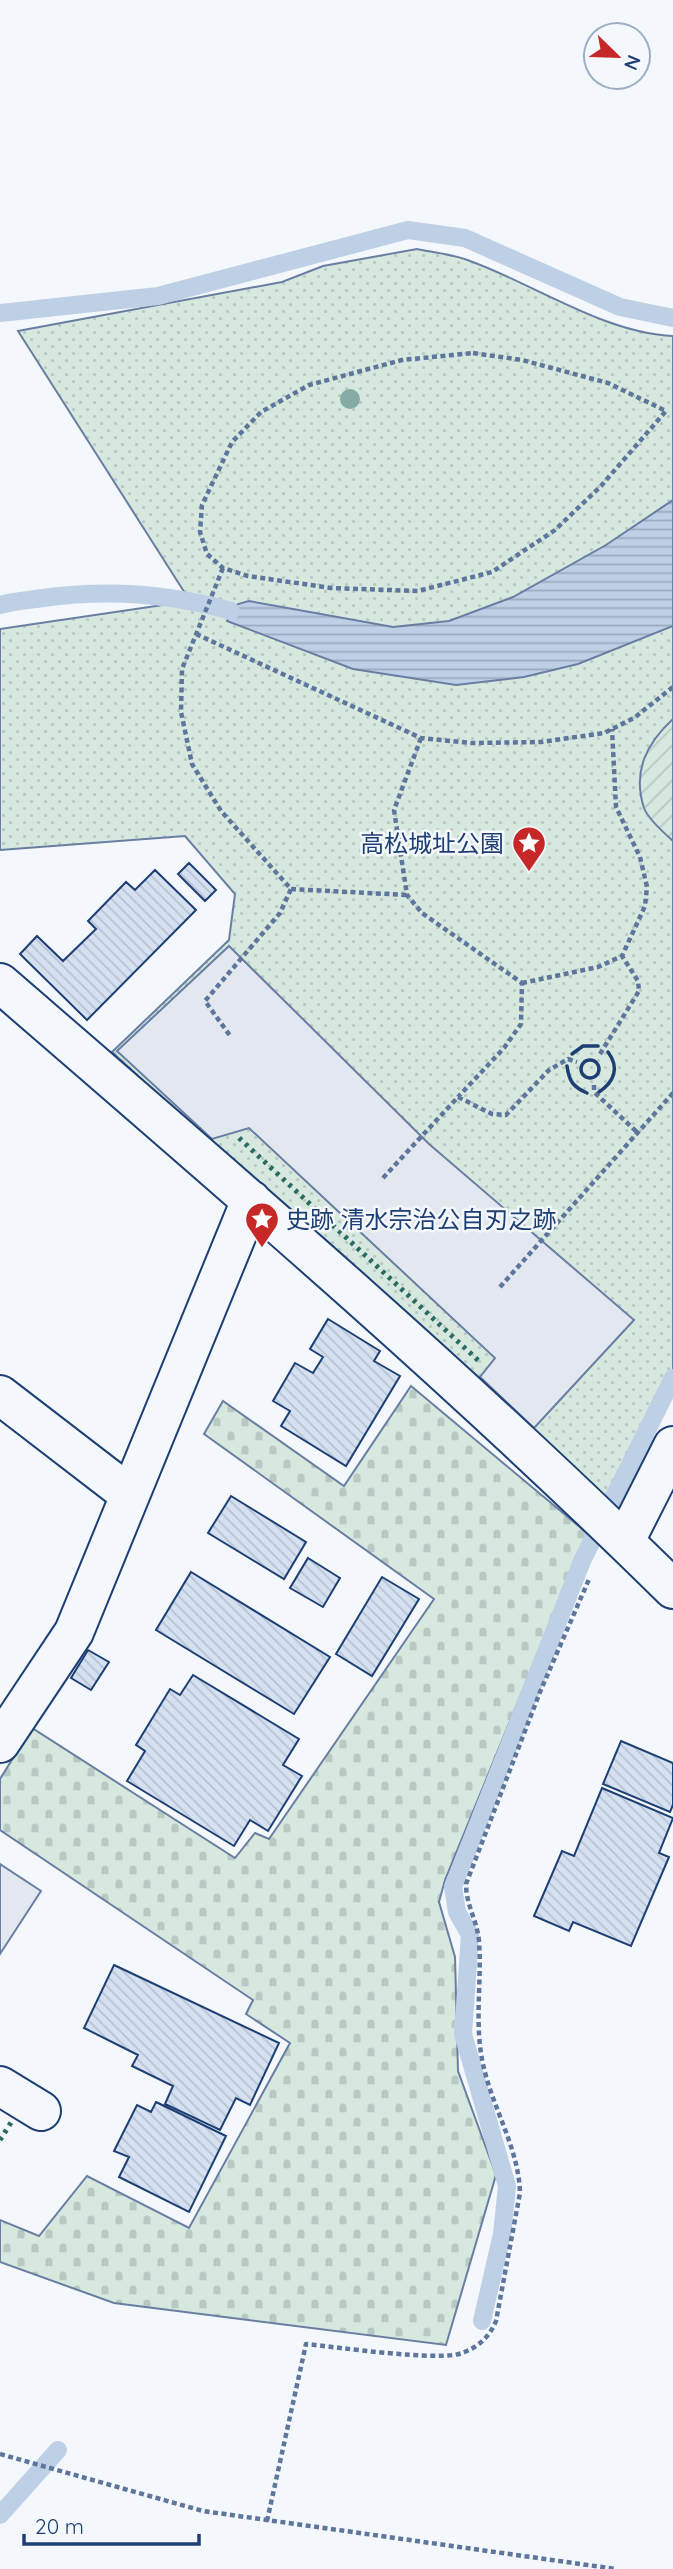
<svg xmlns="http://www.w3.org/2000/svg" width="673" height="2569" font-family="Quicksand,'Noto Sans JP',sans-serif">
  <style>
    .grass { fill: url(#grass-dots); stroke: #687fa3; stroke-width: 2 }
    .cemetery { fill: url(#cemetery-stones); stroke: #687fa3; stroke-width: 2 }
    .garden { fill: url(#garden-furrows); stroke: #687fa3; stroke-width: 2 }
    .parking { fill: #e3e8f0; stroke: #687fa3; stroke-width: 2 }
    .water { fill: url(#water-rules); stroke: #687fa3; stroke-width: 2 }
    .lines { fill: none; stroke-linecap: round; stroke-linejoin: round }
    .stream { stroke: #bed0e5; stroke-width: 18 }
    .building { fill: url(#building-back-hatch); stroke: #1d3f73; stroke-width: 2 }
    .minor-casing { stroke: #1d3f73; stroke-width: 42 }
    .path { stroke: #5e769c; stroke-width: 4.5; stroke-dasharray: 5 3.5; stroke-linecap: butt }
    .minor { stroke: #f4f7fb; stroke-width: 38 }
    .hedge { stroke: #2c6c60; stroke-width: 5; stroke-dasharray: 3.5 5; stroke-linecap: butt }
    .wall { stroke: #1d3f73; stroke-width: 3.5 }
    .tree { fill: #86aba6 }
    .labels { text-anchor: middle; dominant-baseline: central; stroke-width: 5; stroke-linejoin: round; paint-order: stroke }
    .poi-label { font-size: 24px; fill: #1d3f73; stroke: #f4f7fb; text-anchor: end }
  </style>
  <defs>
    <pattern id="grass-dots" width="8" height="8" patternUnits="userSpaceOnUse" patternTransform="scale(1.75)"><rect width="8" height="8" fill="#d7e8df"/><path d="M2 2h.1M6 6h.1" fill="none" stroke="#b8c8c3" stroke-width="1.8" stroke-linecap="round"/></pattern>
    <pattern id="cemetery-stones" width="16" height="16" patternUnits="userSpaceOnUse" patternTransform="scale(1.75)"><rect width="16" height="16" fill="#d7e8df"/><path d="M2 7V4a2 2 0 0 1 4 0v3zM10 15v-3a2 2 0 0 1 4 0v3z" fill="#b8c8c3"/></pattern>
    <pattern id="garden-furrows" width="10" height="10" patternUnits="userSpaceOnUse" patternTransform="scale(1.75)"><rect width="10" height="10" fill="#d7e8df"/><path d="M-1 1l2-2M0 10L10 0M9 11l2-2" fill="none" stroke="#b8c8c3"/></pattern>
    <pattern id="water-rules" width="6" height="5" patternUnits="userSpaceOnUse" patternTransform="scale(1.75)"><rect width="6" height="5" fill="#bed0e5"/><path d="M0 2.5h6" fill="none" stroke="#9aaabe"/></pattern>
    <pattern id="building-back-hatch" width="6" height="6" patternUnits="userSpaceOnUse" patternTransform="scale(1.75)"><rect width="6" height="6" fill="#d5e0f0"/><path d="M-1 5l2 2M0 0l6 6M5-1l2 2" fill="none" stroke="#b6c1d1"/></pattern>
  </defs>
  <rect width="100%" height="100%" fill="#f4f7fb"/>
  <path class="grass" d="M417,249C435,253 453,254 470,261C534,284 604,333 673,336V1370L604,1505L112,1052L229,940L235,894L185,836L0,850V629L190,601L18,331L282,282L323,266Z"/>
  <path class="cemetery" d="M411,1386L587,1533L445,1880L439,1902L455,1957L458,2071L496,2175L446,2345L114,2303L0,2262V2220L39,2236L87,2176L189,2228L290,2043L246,2014L253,2000L0,1830V1779L32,1728L235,1858L255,1833L269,1839L434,1599L204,1434L223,1401L344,1486Z"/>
  <path class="garden" d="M673,719V841C664,833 648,819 644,808C632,771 647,743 673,719Z"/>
  <path class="parking" d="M229,946L429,1144L634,1320L534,1428L480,1377L495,1358L249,1128L212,1139L117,1051Z
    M0,1864L41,1891L0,1954Z"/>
  <path class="water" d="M673,500V626L578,664L524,677L456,685L353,669L227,621L238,604L249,601L393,627L449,621L513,597L606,545Z"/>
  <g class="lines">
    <path class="stream" d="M0,313L158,296L408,230L465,238L620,307L673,318
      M0,605C14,601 29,600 43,598C108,589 168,593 231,611
      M482,2321L502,2234L507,2186L463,2034L470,1935L457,1912L453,1887L582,1561L673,1378
      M0,2515L58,2450"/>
  </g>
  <path class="building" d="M189,863L216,890L205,901L178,874Z
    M155,870L196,910L87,1020L20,954L37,936L63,961L96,929L88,921L126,882L135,890Z
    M328,1319L380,1351L374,1361L400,1376L346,1466L281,1426L290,1411L273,1401L295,1363L313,1373L323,1357L310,1349Z
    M231,1496L306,1542L284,1579L208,1533Z
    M308,1558L340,1578L323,1607L290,1588Z
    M191,1572L330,1657L294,1714L156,1630Z
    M382,1577L419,1599L372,1676L336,1654Z
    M88,1650L109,1662L91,1690L71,1678Z
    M193,1675L299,1739L283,1765L302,1776L268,1831L250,1820L234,1846L127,1781L145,1751L136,1745L170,1689L180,1695Z
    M621,1741L673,1763V1805L670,1812L603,1784Z
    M602,1788L673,1818L659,1853L669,1857L631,1946L573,1922L569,1931L534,1916L562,1851L574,1856Z
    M114,1965L279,2043L250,2105L236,2098L220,2130L165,2104L173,2086L132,2066L138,2055L84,2028Z
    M156,2102L226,2136L189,2212L119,2177L129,2157L114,2151L137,2105L151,2112Z"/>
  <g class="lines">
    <g class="minor-casing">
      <path id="minor" d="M0,983C228,1180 458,1377 673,1589
        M0,1395L130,1495
        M625,1541L673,1446
        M0,1743L74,1632L251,1200
        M0,2086L41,2111"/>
    </g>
    <path class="path" d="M473,353L522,360L608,383L666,411L601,486L555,530L492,572L418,591L331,588L248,576L223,568L207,554L200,532L202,505L232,442L261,412L309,385L402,360Z
      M223,568L182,669L181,712L192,764L221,811L291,889L280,913L205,1001L231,1037
      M196,634L421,738L471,743L541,742L604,733L634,718L673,687
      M421,738L394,810L407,895L422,913L522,983L521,1024L504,1048L458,1097
      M291,889L407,895
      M522,983L598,967L622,956L645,906L647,887L640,857L616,807L612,729
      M600,1054L639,991L638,981L622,956
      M594,1085V1092L638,1133
      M383,1178L458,1097L492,1114L506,1115L549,1070L568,1059L577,1062
      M500,1287L673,1093
      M0,2454L203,2511L616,2569
      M267,2521L306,2344C336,2347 440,2362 462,2353C479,2347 490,2336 496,2321L520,2193C519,2149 492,2107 483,2064C474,2023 482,1982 479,1941C477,1920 466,1905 466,1884L540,1692L590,1577"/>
    <use href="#minor" class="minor"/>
    <path class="hedge" d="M239,1138L481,1363
      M0,2140L12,2121"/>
    <path class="wall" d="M572,1054L583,1046H598
      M581 1069a9 9 0 1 1 18 0a9 9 0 1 1-18 0Z
      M567,1066C569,1081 573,1087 587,1093
      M599,1092C614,1082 620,1068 608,1052"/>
  </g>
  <circle class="tree" cx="350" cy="399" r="10"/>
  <defs>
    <g id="sight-pin" transform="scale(1.75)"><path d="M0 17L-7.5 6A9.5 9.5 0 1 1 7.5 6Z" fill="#c62828" stroke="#f4f7fb"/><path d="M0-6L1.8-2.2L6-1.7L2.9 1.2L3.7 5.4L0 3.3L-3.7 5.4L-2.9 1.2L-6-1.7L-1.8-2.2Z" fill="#fff"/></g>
  </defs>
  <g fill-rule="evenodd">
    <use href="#sight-pin" x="529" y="843"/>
    <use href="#sight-pin" x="262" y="1219"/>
  </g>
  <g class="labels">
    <g class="poi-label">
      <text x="504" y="843">高松城址公園</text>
      <text x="286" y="1219" text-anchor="start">史跡 清水宗治公自刃之跡</text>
    </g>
  </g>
  <g transform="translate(617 56) rotate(113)"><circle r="33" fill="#f4f7fb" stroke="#9eadc5" stroke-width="2"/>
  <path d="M0-5L12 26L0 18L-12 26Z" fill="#c62828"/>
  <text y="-10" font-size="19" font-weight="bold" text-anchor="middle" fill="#1d3f73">N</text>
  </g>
  <path d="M24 2534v10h175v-10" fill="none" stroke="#1d3f73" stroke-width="3.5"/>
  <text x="35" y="2534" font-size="21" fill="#1d3f73" stroke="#f4f7fb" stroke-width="5" paint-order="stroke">20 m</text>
</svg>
